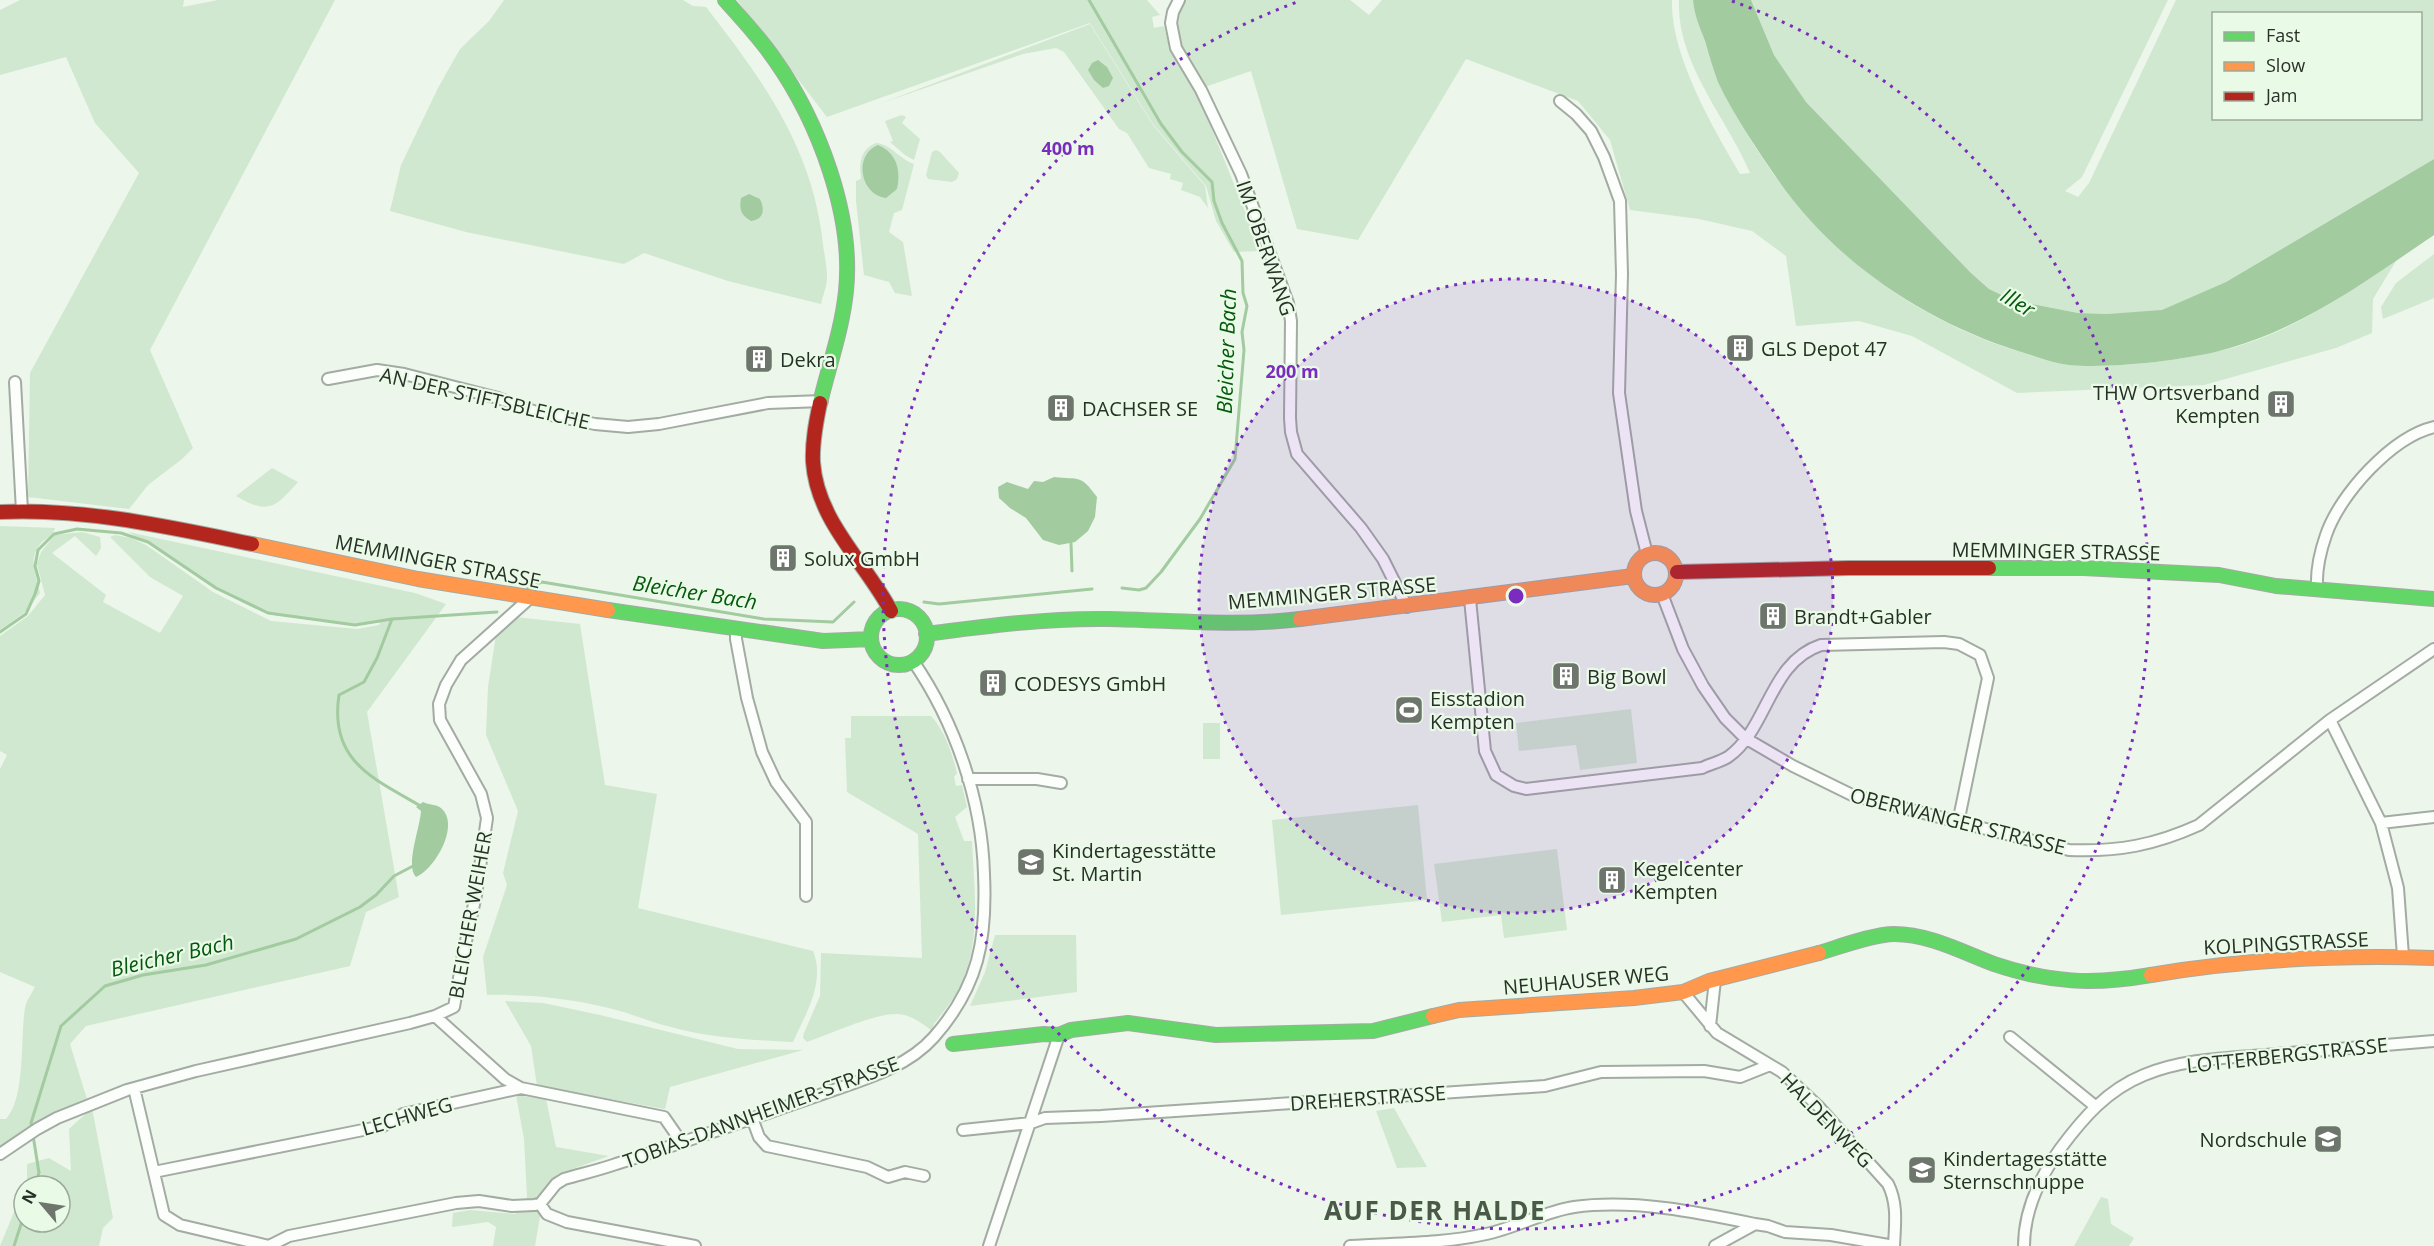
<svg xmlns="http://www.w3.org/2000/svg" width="2434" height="1246" font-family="'Open Sans',sans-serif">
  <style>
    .green { fill: #d0e8cf; fill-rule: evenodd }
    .water { fill: #a2cba0 }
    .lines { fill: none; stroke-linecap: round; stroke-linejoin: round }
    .stream { stroke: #a2cba0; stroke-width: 3 }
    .street-casing { stroke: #a3aba3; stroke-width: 14 }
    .fast-casing { stroke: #a3aba3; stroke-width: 16 }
    .slow-casing { stroke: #a3aba3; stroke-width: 16 }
    .jam-casing { stroke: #a3aba3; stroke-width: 16 }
    .street { stroke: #fcfefc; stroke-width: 10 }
    .fast { stroke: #63d668; stroke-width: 14 }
    .slow { stroke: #ff974d; stroke-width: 14 }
    .jam { stroke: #b3261e; stroke-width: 14 }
    .ring { fill: none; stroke: #7b2cbf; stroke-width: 3; stroke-dasharray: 3 6 }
    .labels { text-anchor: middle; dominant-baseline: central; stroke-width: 4.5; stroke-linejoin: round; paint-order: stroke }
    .street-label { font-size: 20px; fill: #293029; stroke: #e9fbe7 }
    .poi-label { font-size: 20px; fill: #293029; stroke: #e9fbe7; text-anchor: start }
    .water-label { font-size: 21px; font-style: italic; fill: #05580d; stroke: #e9fbe7 }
    .district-label { font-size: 26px; font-weight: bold; letter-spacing: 1.5px; fill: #4a5949; stroke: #e9fbe7 }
    .centre { fill: #7b2cbf; stroke: #e9fbe7; stroke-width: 3 }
    .ring-label { font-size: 18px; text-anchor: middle; font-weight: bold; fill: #7b2cbf; stroke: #e9fbe7; stroke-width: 4.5; stroke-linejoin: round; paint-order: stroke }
  </style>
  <rect width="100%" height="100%" fill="#ecf6eb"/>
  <path class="green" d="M20,0H184L183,7L218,0H335L150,350L193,448L182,459L148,485L129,509L28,497L30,373L139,173L95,123L66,57L0,75V10Z
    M504,0H683L693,6L706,7C761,78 810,144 822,236C823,249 827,264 827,277C827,286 823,295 821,304L728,281L644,253L624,264L466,232L390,211L401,165L438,88L460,49L489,21Z
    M737,0H1147L1160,15L1152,17L1154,28L1164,26L1169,45H1179L1175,15L1185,0H1350L1369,15L1382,0H1672C1670,54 1713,128 1740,174L1750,173C1727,118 1676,63 1679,0H1693C1694,13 1700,26 1704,39C1709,53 1712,69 1719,82C1733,114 1753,144 1772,172C1831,257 1918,320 2017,351C2034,356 2052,363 2070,365C2117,369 2183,360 2228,349C2290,333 2344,295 2396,261L2373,299L2372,333L2336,348L2204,385L2017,393L1912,336L1859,321L1796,326L1786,256L1752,231L1699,219L1630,210L1610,140L1578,101L1466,59L1358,240L1297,229L1251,71L1196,90L1261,251L1234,252L1216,221L1206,186L1153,124L1090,23L827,117Z
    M1751,0H2168L2082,177L2065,191L2078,197L2089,183L2176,0H2434V159L2226,282L2162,311L2107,314L2078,313L2012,300L1989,289L1971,273L1806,102L1774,55ZM2214,14H2420V118H2214Z
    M1090,24L1153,125L1205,186L1208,208L1200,197L1181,190L1183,183L1170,179L1171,174L1149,168L1127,133L1119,129L1064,52L1056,48L1023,54L879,104Z
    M902,115L906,117L902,123L920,139L914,160L905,155L890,142L893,141L885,121Z
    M876,143C891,144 899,159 914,164L902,210L894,213L889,232L903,242L912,296L895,293L889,282L864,275L856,201V181L861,179C859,164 860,149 876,143Z
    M936,150L940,152L959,173L957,179L952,182L928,179L926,175L932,152Z
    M2434,254V298L2383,319L2381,307L2396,283Z
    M272,468L298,482C275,508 268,515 236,496Z
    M0,526L55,528C53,535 48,537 42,542C27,558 36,574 40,593L25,612L0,630Z
    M82,532L100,537L101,548L96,556L75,536L52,553L106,595L103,602L160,633L183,596L150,577L110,537L115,535L131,538L146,545L213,592L271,621L357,629L379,625L381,621L356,624L273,615L215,589L148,543L128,532L415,593L446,604L367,712L399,897L366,912L350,966L86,1026L70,1044L87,1099L54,1113L0,1149V1119H6C26,1097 20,1038 25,1008C26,1001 32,993 35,987L0,972V769L7,755L0,751V636L28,616L45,595L37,564L41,552L55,535Z
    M515,617L580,624L605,785L657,794L638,908L813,951C826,982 805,1015 793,1042C752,1040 711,1038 671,1027C650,1022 630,1013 609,1008C568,998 529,994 487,995L483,957L507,885L503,873L518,811L486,735L488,687L496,635Z
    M1631,709L1637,763L1580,770L1576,745L1519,751L1516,723Z
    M851,716H931C945,731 952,753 957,773L954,777L956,786L962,785L967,807L955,817L964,841H972C974,889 982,941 960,986C954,1000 943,1012 934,1024L932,1031C922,1023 911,1015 898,1014C875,1013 830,1034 807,1042L803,1038L804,1033L820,996L821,953L922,958L918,834L847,792L845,738H851Z
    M1203,723H1220V759H1203Z
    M1418,805L1427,900L1281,915L1272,820Z
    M1557,849L1567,930L1504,938L1501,915L1442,922L1434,864Z
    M995,935H1076L1077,992L970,1006L985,972Z
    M505,1001L543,1003L600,1015L738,1049L803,1050L670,1087L665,1109L537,1086L531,1046Z
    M516,1095L546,1099L556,1147L609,1156L558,1174L545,1187L535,1246H493L496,1227L488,1222L452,1227L453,1213L470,1210L515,1214L527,1197L524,1139Z
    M92,1108L113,1218L103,1228L99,1246H0L24,1188V1222H60V1186H25L27,1181V1164L49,1158L71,1171L69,1129Z
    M1394,1108L1427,1167L1397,1168L1376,1111Z
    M2101,1197L2108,1199L2111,1224L2134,1238L2129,1246H2074Z"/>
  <path class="water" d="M1693,0H1751L1774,55L1806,102L1971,273L1989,289L2012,300L2078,313L2107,314L2162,310L2226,282L2434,159V235C2369,279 2306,326 2230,348C2191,360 2110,369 2069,365C2052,363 2035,356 2018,351C1924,321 1835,262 1778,180C1757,149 1734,116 1718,82C1713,69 1709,55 1705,41C1700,28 1694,14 1693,0Z
    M1098,60L1107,67L1113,78L1109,86L1103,88L1094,80L1088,70L1092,63Z
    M878,145C897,153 901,170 897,189L886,198C860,195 853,155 878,145Z
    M749,194L760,199C765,210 764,219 751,221C741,215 739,210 741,198Z
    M1054,477C1080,480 1080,474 1097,497L1095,517L1088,531L1075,542L1059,545L1043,540L1026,518L1010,508L999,498L998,487L1007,482L1028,489L1034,481L1043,482Z
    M423,802C429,805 436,804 441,808C461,825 434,870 416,877C405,866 420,828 421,811L416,807Z"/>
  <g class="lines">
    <path class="stream" d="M1089,0L1161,124L1182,152L1212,182L1214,201L1222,223L1242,261L1243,293L1247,306L1242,332L1244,350L1235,459L1200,519L1161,572L1146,588L1139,590L1122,588
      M1071,543L1072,571
      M527,589L542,582L764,619L833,622L854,602
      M924,602L939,604L1092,589
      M0,632L26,614L35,594L39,581L35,566L38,550L54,534L77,529L121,533L148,542L216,588L268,613L355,625L392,619
      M419,805C372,778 329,760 339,695L364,682L377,658L392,619L497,612
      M32,1129L31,1123L61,1026L105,986L143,975L206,965L296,939L360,907L376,895L394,876L413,866
      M33,1135L39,1173L34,1186
      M14,1246L24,1215"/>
    <g class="street-casing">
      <path id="street" d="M1179,0L1173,12L1171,23L1176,48L1201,90L1241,174L1288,303L1291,321L1290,418L1291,432L1297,454L1361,528L1383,559L1407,607
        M1560,101L1576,114L1591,131L1604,157L1620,201L1622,274L1619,393L1636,511L1647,554
        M328,379L377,370L404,374L498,398L536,412L595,424L628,427L659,424L768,403L822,401
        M15,382L22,511
        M2317,589C2316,571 2320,552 2326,535C2340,494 2392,437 2434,427
        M1662,594L1683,649L1703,686L1725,718L1745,738L1793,766L1852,795L2069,850C2118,852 2155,845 2199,825L2330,720L2434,649
        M1470,599L1485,751L1496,775L1514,786L1526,789L1702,768C1710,764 1720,762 1728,757C1768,729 1769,662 1821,645L1944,642L1959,644L1980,655L1988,678L1958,823
        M736,629V639L747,698L762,752L776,782L806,822V896
        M2330,720L2381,823L2398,888L2403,956
        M968,779H1037L1061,783
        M2381,823L2434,817
        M1683,992L1717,1033L1782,1072L1818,1106L1888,1184C1898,1204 1895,1224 1894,1246
        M435,1016L505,1079L521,1088
        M1710,1026L1715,980
        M2010,1037L2095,1106
        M134,1088L164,1215L180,1225L269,1246
        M752,1118L759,1137L767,1146L867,1167L888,1177L905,1172L924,1176
        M963,1130L1031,1123L1045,1118L1101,1116L1545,1086L1601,1072L1704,1071L1740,1077L1770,1065
        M0,1154L37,1129L57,1118L127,1090L196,1071L410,1023L435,1016L454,1007L463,955L476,895L487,818L481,794L440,720L439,704L446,685L461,660L530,598
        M154,1172L383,1126L403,1114L521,1088L664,1117L682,1143
        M540,1204L547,1214L567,1222L695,1246
        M269,1246L289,1236L456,1203L479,1201L512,1206L534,1205L540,1204L556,1184L564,1179C581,1174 599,1170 616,1164C682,1143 748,1120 814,1097C854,1082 904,1071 934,1037C979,986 987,939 984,874C982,800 955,722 913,661
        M989,1246L1059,1035
        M1350,1246C1395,1243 1442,1244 1486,1234C1515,1228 1546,1211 1574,1207C1633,1199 1697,1212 1755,1224
        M1715,1246L1755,1224L1768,1226L1785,1232L1831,1235L1894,1246
        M2024,1246C2024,1211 2040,1177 2060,1149C2083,1118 2107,1090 2144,1075C2182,1059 2226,1058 2265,1055C2322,1050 2378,1046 2434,1041"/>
    </g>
    <g class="fast-casing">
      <path id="fast" d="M725,0C742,19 760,38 775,60C818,121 854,215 846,291C842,330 829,365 820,403
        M1989,568H2083L2219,575L2276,586L2434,599
        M871 637a28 28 0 1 1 56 0a28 28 0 1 1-56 0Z
        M608,610L823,641L871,639
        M926,634C986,626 1047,618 1108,619C1172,620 1236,627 1300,619
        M1819,953C1839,947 1874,934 1894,934C1929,934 1962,952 1994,964C2050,983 2093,985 2151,975
        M953,1044L1044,1034L1059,1035L1071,1030L1128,1023L1216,1035L1373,1031L1433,1016"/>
    </g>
    <g class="slow-casing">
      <path id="slow" d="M252,544L418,579L608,610
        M1634 574a21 21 0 1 1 42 0a21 21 0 1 1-42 0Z
        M1300,619L1633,576
        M2151,975C2244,959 2340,955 2434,958
        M1433,1016L1459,1010L1634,998L1683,992L1709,981L1819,953"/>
    </g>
    <g class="jam-casing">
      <path id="jam" d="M820,403C816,422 812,442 813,462C817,521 865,562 891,611
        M0,512C85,508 169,527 252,544
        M1677,572L1849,568H1989"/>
    </g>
    <use href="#street" class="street"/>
    <use href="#fast" class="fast"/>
    <use href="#slow" class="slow"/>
    <use href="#jam" class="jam"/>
  </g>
  <circle cx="1516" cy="596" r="317" fill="#7b2cbf" fill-opacity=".12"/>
  <g class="ring">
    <circle cx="1516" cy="596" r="317"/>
    <path d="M1732 1A633 633 0 1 1 1300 1"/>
  </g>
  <defs>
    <g id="building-square" transform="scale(1.5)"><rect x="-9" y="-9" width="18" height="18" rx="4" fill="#6d756d" stroke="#e9fbe7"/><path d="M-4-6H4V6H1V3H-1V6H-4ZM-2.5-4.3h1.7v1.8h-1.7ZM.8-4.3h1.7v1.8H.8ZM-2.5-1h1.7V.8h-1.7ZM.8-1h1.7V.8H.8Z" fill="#fff"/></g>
    <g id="stadium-square" transform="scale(1.5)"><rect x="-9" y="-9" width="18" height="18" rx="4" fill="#6d756d" stroke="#e9fbe7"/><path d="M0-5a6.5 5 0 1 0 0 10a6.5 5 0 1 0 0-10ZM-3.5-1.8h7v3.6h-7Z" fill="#fff"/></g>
    <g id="school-square" transform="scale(1.5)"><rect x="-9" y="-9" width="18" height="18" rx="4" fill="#6d756d" stroke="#e9fbe7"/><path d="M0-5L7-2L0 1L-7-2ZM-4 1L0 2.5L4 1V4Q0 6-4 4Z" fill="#fff"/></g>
  </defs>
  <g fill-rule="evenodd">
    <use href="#building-square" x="1740" y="348"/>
    <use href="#building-square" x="759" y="359"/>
    <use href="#building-square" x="2281" y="404"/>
    <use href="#building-square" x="1061" y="408"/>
    <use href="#building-square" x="783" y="558"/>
    <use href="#building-square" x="1773" y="616"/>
    <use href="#building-square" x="1566" y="676"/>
    <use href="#building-square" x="993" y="683"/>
    <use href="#stadium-square" x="1409" y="710"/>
    <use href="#school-square" x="1031" y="862"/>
    <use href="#building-square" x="1612" y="880"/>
    <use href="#school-square" x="2328" y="1139"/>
    <use href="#school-square" x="1922" y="1170"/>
  </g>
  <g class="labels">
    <g class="street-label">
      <text transform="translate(1266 248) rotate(71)">IM OBERWANG</text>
      <text transform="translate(485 398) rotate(13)">AN DER STIFTSBLEICHE</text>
      <text transform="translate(2056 551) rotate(1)">MEMMINGER STRASSE</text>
      <text transform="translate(438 561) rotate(11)">MEMMINGER STRASSE</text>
      <text transform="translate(1332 593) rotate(-5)">MEMMINGER STRASSE</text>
      <text transform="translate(1958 821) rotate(14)">OBERWANGER STRASSE</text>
      <text transform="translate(470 915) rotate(-80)">BLEICHER WEIHER</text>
      <text transform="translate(2286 943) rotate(-3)">KOLPINGSTRASSE</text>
      <text transform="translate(1586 980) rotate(-5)">NEUHAUSER WEG</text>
      <text transform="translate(2287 1055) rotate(-6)">LOTTERBERGSTRASSE</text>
      <text transform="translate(1368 1098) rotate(-4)">DREHERSTRASSE</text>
      <text transform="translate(761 1112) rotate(-20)">TOBIAS-DANNHEIMER-STRASSE</text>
      <text transform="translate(407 1116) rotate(-16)">LECHWEG</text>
      <text transform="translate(1827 1120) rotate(46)">HALDENWEG</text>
    </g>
    <g class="poi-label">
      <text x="1761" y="348">GLS Depot 47</text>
      <text x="780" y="359">Dekra</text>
      <text x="2260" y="392" text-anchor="end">THW Ortsverband<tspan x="2260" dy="23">Kempten</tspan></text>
      <text x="1082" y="408">DACHSER SE</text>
      <text x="804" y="558">Solux GmbH</text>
      <text x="1794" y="616">Brandt+Gabler</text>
      <text x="1587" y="676">Big Bowl</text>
      <text x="1014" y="683">CODESYS GmbH</text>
      <text x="1430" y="698">Eisstadion<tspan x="1430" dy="23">Kempten</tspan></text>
      <text x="1052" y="850">Kindertagesstätte<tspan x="1052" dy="23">St. Martin</tspan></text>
      <text x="1633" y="868">Kegelcenter<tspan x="1633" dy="23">Kempten</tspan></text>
      <text x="2307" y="1139" text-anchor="end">Nordschule</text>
      <text x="1943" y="1158">Kindertagesstätte<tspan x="1943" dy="23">Sternschnuppe</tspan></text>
    </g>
    <g class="water-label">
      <text transform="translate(2018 302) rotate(31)">Iller</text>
      <text transform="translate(1226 351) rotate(-88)">Bleicher Bach</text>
      <text transform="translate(695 592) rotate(9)">Bleicher Bach</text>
      <text transform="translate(172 955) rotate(-13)">Bleicher Bach</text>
    </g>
    <g class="district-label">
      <text x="1435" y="1210">AUF DER HALDE</text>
    </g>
  </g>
  <circle cx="1516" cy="596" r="9" class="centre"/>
  <g class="ring-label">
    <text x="1068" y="155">400 m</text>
    <text x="1292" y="378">200 m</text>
  </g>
  <rect x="2212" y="12" width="210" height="108" fill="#e9fbe7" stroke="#9caa9b" stroke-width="1.5"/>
  <rect x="2224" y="32" width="30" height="9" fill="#63d668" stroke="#9caa9b" stroke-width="1.5"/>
  <text x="2266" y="42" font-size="18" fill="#293029">Fast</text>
  <rect x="2224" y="62" width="30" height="9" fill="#ff974d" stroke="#9caa9b" stroke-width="1.5"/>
  <text x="2266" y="72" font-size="18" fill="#293029">Slow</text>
  <rect x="2224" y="92" width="30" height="9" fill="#b3261e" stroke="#9caa9b" stroke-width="1.5"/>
  <text x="2266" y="102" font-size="18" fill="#293029">Jam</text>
  <g transform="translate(42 1204) rotate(299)"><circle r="28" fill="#e9fbe7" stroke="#9caa9b" stroke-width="1.5"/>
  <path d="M0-4.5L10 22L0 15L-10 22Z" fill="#6d756d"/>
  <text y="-9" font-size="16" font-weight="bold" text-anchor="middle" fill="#293029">N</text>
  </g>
</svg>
